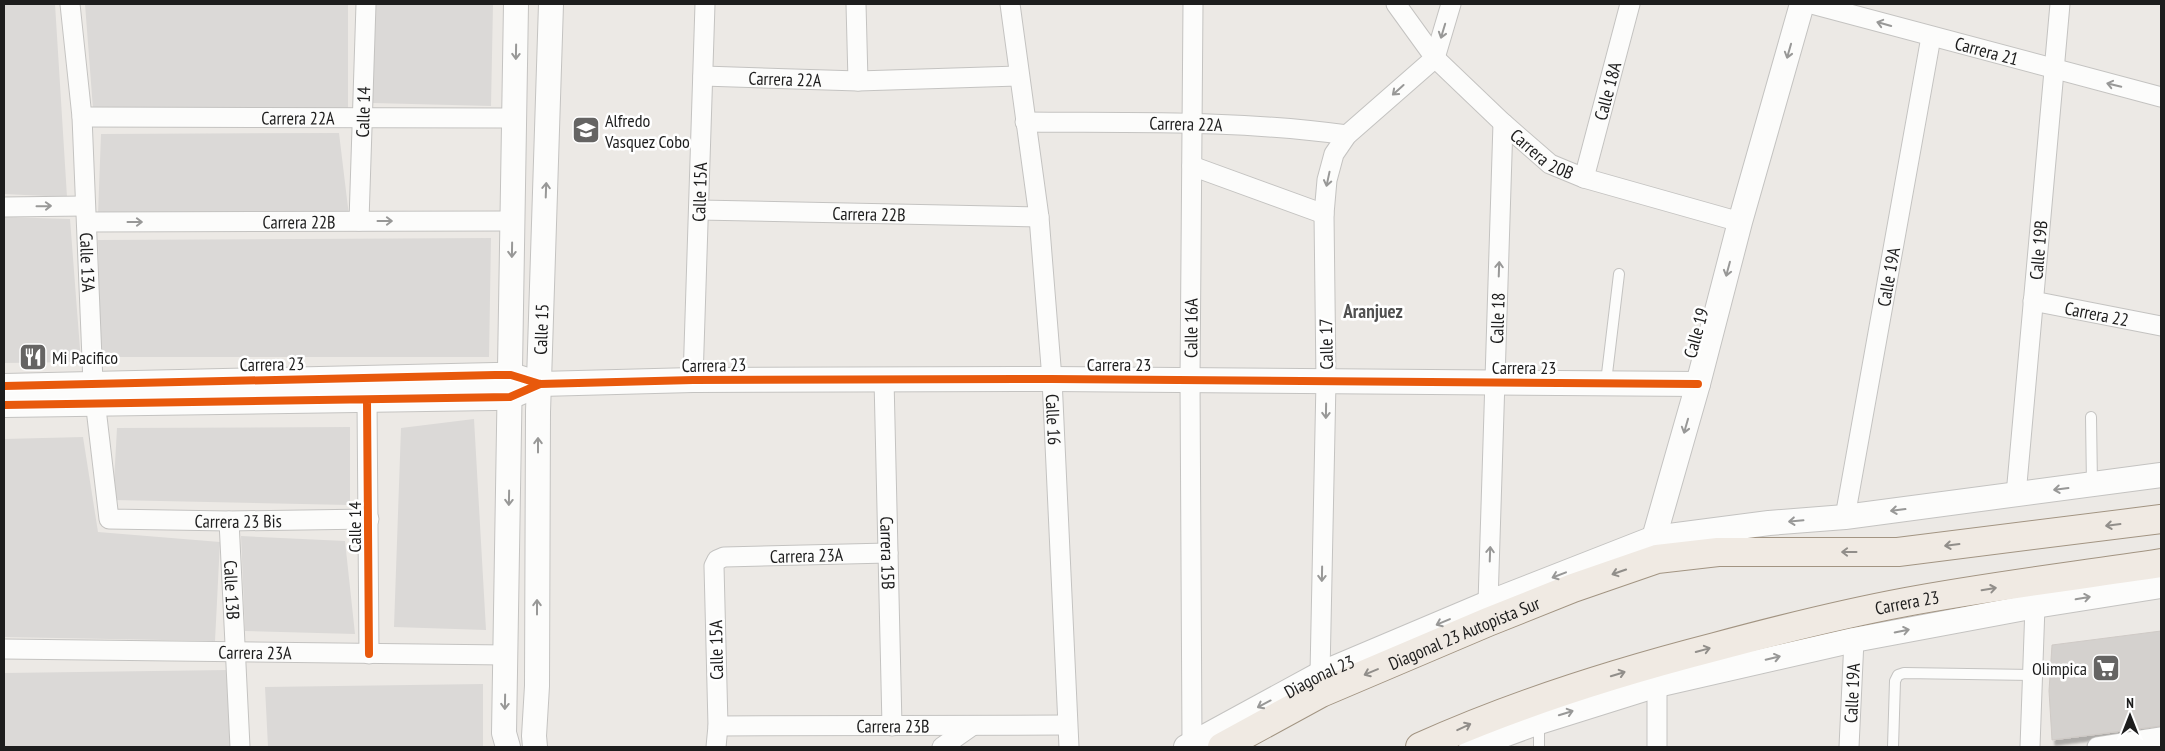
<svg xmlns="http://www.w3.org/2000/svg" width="2165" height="751" font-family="'PT Sans Narrow',sans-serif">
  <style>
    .residential { fill: #dbd9d7 }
    .building { fill: #d4d1ce; stroke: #cfcac6; filter: url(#shadow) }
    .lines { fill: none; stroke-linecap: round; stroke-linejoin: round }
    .service-casing { stroke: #c4c3c1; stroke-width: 12 }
    .minor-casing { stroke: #c4c3c1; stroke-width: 21 }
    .tertiary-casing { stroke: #c4c3c1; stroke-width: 26 }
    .primary-casing { stroke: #a29482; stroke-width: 30 }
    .service { stroke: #fcfcfb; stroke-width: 10 }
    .minor { stroke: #fcfcfb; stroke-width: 19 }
    .tertiary { stroke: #fcfcfb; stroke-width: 24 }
    .primary { stroke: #f0eae3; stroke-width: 28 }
    .cycleway-casing { stroke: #fff; stroke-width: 11 }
    .cycleway { stroke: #e8590c; stroke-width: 8 }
    .oneway { stroke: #989897 }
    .oneway2 { stroke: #918e8a }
    .labels { text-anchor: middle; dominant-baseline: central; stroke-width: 5; stroke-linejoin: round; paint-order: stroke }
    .street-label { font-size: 18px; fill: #1d1d1d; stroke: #fff }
    .poi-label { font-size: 18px; fill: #1d1d1d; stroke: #fff; text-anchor: start }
    .neighbourhood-label { font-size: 19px; font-weight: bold; fill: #505050; stroke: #fff }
  </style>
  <defs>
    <filter id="shadow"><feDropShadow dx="3" dy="5.5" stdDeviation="1" flood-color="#0004"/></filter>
  </defs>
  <rect width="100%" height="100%" fill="#ece9e5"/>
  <path class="residential" d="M4,4H55L67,197L4,194Z
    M85,4H348V112L93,109Z
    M374,4H493L491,106L373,103Z
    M339,133L349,216L98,215L101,134Z
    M4,217L70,219L81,362L4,363Z
    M491,238L489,357H101L98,240Z
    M474,419L486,630L394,627L401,428Z
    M350,427V505L113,500L117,428Z
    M83,437L98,532L220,542L215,641L4,637V439Z
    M241,536L345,541L355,634L245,631Z
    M229,670L230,747H4V673Z
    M483,684V747H268L265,687Z"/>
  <path class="building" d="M2161,631V726L2052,740L2049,691L2052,645Z"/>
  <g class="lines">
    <g class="service-casing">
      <path id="service" d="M1606,382L1619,274
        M2091,417L2092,485
        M1539,722V747
        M1893,747L1895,681L1898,675L1904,673L2032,675"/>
    </g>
    <g class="minor-casing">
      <g id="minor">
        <path id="s1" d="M70,4L82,117L93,383L109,519L229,521L369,519"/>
        <path d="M856,4L858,81"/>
        <path id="s2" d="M1010,4L1039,217L1052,379L1069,747"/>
        <path id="s3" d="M1396,4L1435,58L1503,123L1550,164L1584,178L1740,222"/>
        <path id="s4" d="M1812,4L2161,97"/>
        <path id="s5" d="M703,76L858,81L1018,76"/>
        <path id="s6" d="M82,117L515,118"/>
        <path id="s7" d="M1025,122C1132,123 1240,120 1347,135"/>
        <path d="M1192,166L1324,214"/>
        <path id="s8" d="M1584,178L1630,4"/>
        <path d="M4,207L85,206"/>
        <path id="s9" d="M699,210L1039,217"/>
        <path id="s10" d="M359,221L366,4"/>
        <path id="s11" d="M87,222L513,221"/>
        <path id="s12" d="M2033,301L2161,326"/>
        <path id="s13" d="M884,379L892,726"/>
        <path id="s14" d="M693,380L705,4"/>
        <path d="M367,400L369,654"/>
        <path id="s15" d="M2016,495L2060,4"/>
        <path id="s16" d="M1845,517L1931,37"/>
        <path id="s17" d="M229,521L240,747"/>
        <path id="s18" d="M1488,603L1503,123"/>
        <path id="s19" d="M4,649L506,655"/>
        <path d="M1320,674L1326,381L1324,214L1327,180L1334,154L1347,135L1435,58L1451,4"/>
        <path id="s20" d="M718,726L1067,725"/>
        <path id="s21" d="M1192,743L1190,380L1193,4"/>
        <path id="s22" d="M716,747L718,726L714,566L717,560L724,557L888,553"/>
        <path d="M942,747L972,726"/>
        <path d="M1657,747V685"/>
        <path id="s23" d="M1849,747L1854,640"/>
        <path d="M2030,747L2035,606"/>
        <path d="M2097,747L2161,737"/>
      </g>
    </g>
    <g class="tertiary-casing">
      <g id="tertiary">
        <path d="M4,386L495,375H511L540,384L693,380L1052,379L1698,384"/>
        <path d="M4,405L495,398L510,397L524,391"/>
        <path d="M1654,538L1698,384L1740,222L1802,4"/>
        <path d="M508,747L504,733L516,4"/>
        <path id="s24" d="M535,747L534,736L537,686L538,412L551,4"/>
        <path id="s25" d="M1186,747L1320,674L1488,603L1654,538L1769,523L1845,517L2161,475"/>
        <path d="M1471,747L1539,722L1657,685L1854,640L2035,606L2161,586"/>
      </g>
    </g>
    <g class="primary-casing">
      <g id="primary">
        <path id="s26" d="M1222,747L1321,693L1488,622L1573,588L1657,559L1718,552H1898L2161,519"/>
        <path id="s27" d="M1420,747C1515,704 1614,673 1715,647C1778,630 1842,614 1906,602C1991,586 2076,576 2161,563"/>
      </g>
    </g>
    <use href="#service" class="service"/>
    <use href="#minor" class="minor"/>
    <use href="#tertiary" class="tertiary"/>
    <use href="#primary" class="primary"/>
    <g class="cycleway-casing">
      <path id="cycleway" d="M4,386L495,375H511L540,384L693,380L1052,379L1698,384
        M367,400L369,654
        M4,405L510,397L540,384"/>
    </g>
    <use href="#cycleway" class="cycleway"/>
  </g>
  <defs><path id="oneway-shaft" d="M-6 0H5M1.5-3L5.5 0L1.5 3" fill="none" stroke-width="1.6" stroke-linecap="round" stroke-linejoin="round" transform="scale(1.25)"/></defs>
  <g class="oneway">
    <use href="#oneway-shaft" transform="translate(1884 24) rotate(-164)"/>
    <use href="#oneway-shaft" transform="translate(1443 31) rotate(107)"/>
    <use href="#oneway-shaft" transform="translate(1789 51) rotate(106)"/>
    <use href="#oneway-shaft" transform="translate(516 52) rotate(91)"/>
    <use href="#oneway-shaft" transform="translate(2114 85) rotate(-166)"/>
    <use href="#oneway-shaft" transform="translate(1398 90) rotate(138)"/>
    <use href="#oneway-shaft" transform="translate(1328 179) rotate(102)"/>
    <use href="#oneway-shaft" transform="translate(546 190) rotate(-88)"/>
    <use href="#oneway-shaft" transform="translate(44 206) rotate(-1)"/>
    <use href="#oneway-shaft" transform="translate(385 221)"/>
    <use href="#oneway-shaft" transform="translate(135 222)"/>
    <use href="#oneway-shaft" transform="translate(512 250) rotate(91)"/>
    <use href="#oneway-shaft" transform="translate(1499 269) rotate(-88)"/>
    <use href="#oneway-shaft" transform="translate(1728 269) rotate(105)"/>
    <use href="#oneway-shaft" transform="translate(1326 411) rotate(91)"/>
    <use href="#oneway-shaft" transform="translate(1686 426) rotate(106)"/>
    <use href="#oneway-shaft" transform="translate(538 445) rotate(-90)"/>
    <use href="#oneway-shaft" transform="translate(2061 489) rotate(173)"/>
    <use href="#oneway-shaft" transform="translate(509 498) rotate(91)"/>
    <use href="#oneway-shaft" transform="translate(1898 510) rotate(173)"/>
    <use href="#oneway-shaft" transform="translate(1796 521) rotate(175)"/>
    <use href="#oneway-shaft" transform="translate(1490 554) rotate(-88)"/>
    <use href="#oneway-shaft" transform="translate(1322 574) rotate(91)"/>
    <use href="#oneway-shaft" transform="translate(1559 575) rotate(159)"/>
    <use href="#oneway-shaft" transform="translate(2083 598) rotate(-10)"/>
    <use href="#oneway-shaft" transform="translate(537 607) rotate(-90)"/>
    <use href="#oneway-shaft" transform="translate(1443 622) rotate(157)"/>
    <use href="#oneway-shaft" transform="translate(1902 631) rotate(-11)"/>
    <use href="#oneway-shaft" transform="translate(1773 658) rotate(-13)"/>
    <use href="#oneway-shaft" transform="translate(505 702) rotate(91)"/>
    <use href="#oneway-shaft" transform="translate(1264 704) rotate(152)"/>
    <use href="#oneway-shaft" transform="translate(1566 713) rotate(-17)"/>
  </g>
  <g class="oneway2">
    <use href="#oneway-shaft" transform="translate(2113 525) rotate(173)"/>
    <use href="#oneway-shaft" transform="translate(1952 545) rotate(173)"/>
    <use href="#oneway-shaft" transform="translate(1849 552) rotate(-180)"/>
    <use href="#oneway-shaft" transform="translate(1619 572) rotate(161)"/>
    <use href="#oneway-shaft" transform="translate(1989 589) rotate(-9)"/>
    <use href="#oneway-shaft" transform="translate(1703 650) rotate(-15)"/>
    <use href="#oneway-shaft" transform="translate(1371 672) rotate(157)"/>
    <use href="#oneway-shaft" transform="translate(1618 674) rotate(-17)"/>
    <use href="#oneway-shaft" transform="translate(1464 727) rotate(-25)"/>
  </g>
  <defs>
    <g id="school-square" transform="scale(1.4375)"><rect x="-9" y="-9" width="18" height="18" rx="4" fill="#656463" stroke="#fff"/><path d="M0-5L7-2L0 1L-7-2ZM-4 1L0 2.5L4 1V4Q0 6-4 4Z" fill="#fff"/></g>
    <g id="restaurant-square" transform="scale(1.4375)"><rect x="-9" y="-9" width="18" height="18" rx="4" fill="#656463" stroke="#fff"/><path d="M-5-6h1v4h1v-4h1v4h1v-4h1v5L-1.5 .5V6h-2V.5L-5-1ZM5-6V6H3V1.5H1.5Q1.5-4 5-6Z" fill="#fff"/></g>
    <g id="supermarket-square" transform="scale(1.4375)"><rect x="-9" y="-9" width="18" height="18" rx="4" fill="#656463" stroke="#fff"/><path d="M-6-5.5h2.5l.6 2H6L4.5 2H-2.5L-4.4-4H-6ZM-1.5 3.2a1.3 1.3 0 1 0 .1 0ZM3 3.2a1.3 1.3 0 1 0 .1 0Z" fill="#fff"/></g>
  </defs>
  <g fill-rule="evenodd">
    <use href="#school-square" x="586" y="130"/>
    <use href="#restaurant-square" x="33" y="357"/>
    <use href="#supermarket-square" x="2106" y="668"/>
  </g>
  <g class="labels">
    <g class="street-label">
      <text stroke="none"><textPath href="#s4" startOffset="181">Carrera 21</textPath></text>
      <text stroke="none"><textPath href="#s5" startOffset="82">Carrera 22A</textPath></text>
      <text stroke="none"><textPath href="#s8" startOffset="90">Calle 18A</textPath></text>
      <text stroke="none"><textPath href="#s10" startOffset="109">Calle 14</textPath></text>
      <text stroke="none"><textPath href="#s6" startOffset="216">Carrera 22A</textPath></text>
      <text stroke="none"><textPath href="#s7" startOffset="161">Carrera 22A</textPath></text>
      <text stroke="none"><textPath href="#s3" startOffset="211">Carrera 20B</textPath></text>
      <text stroke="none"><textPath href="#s14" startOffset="188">Calle 15A</textPath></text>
      <text stroke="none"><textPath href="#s9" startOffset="170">Carrera 22B</textPath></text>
      <text stroke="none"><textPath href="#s11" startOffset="212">Carrera 22B</textPath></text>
      <text stroke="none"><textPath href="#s15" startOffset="246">Calle 19B</textPath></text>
      <text stroke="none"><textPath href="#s1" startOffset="259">Calle 13A</textPath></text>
      <text stroke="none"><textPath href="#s16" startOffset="244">Calle 19A</textPath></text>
      <text stroke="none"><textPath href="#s12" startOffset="65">Carrera 22</textPath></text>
      <text stroke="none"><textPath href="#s18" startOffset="285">Calle 18</textPath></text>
      <text stroke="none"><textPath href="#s21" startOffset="415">Calle 16A</textPath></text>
      <text stroke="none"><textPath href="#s24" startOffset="418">Calle 15</textPath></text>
      <text transform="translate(1696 333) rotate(-75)">Calle 19</text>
      <text transform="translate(1326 344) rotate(-91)">Calle 17</text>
      <text transform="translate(272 364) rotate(-1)">Carrera 23</text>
      <text x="1119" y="364">Carrera 23</text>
      <text transform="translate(714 365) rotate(-1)">Carrera 23</text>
      <text x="1524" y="367">Carrera 23</text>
      <text stroke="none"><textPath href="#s2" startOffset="418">Calle 16</textPath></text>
      <text stroke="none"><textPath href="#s1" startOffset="646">Carrera 23 Bis</textPath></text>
      <text transform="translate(354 527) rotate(-90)">Calle 14</text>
      <text stroke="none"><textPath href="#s13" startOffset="174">Carrera 15B</textPath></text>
      <text stroke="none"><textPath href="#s22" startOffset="278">Carrera 23A</textPath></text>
      <text stroke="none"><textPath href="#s17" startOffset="69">Calle 13B</textPath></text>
      <text stroke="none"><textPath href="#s27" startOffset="509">Carrera 23</textPath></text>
      <text stroke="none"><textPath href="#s26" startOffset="268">Diagonal 23 Autopista Sur</textPath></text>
      <text transform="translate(716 650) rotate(-91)">Calle 15A</text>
      <text stroke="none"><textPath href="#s19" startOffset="251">Carrera 23A</textPath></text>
      <text stroke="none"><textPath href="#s25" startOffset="151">Diagonal 23</textPath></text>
      <text stroke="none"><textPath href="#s23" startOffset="54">Calle 19A</textPath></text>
      <text stroke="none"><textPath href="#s20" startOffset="175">Carrera 23B</textPath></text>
    </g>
    <g class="poi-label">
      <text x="605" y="120">Alfredo<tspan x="605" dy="21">Vasquez Cobo</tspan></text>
      <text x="52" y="357">Mi Pacifico</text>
      <text x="2087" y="668" text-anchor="end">Olimpica</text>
    </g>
    <g class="neighbourhood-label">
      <text x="1373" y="311">Aranjuez</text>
    </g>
  </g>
  <rect width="2165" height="751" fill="none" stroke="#1d1d1d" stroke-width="10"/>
  <g transform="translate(2130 716)" stroke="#ffffff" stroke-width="4" paint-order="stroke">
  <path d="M0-4L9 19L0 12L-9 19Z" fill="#1d1d1d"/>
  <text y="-8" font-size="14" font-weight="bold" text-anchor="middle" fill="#1d1d1d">N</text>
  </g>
</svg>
